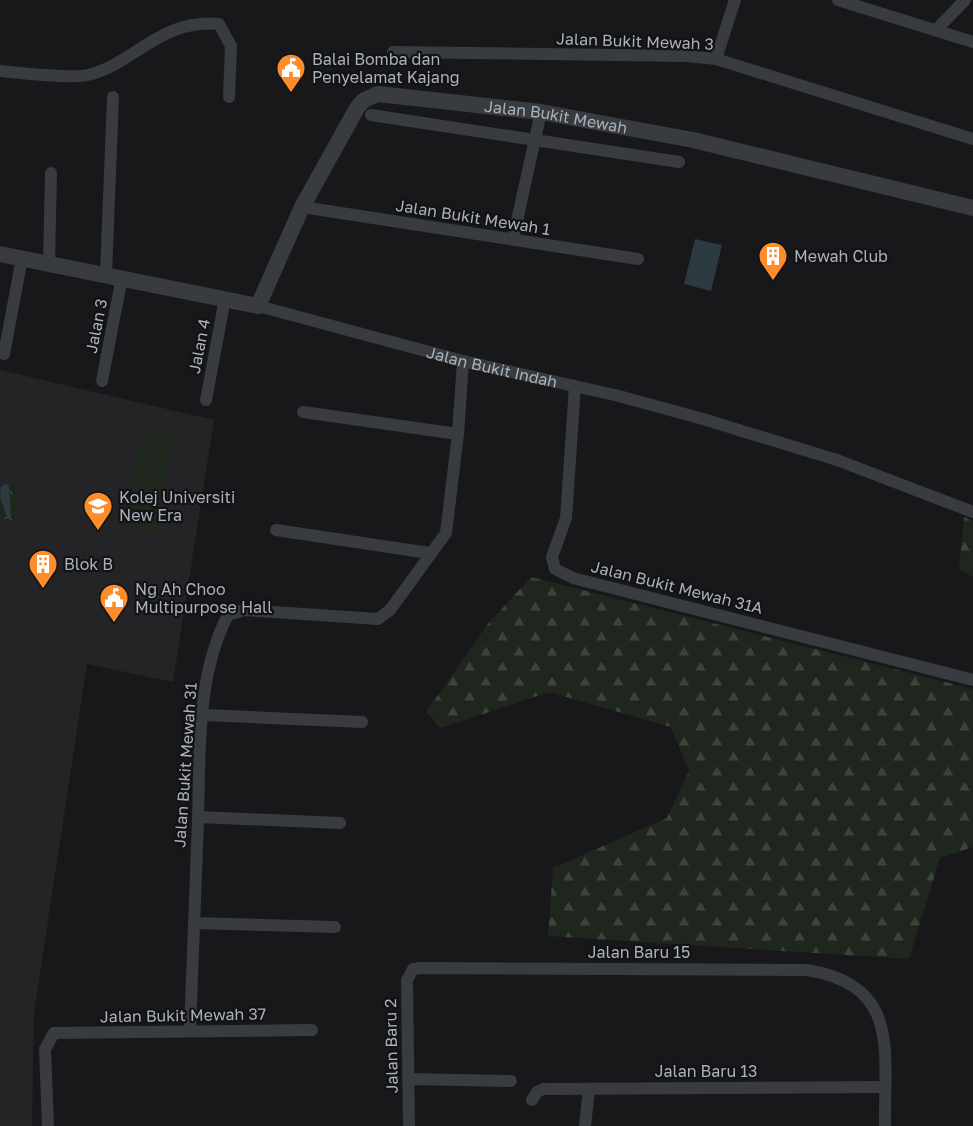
<svg xmlns="http://www.w3.org/2000/svg" width="973" height="1126" font-family="'Golos Text',sans-serif">
  <style>
    .built { fill: #242427 }
    .forest { fill: url(#forest-firs) }
    .park { fill: url(#park-crowns) }
    .pitch { fill: #1e261d }
    .water { fill: #2c3b40 }
    .lines { fill: none; stroke-linecap: round; stroke-linejoin: round }
    .minor { stroke: #383b40; stroke-width: 12 }
    .tertiary { stroke: #383b40; stroke-width: 16 }
    .labels { text-anchor: middle; dominant-baseline: central; stroke-width: 4.5; stroke-linejoin: round; paint-order: stroke }
    .street-label { font-size: 16px; fill: #a9b2bb; stroke: #131315 }
    .poi-label { font-size: 16px; fill: #a9b2bb; stroke: #131315; text-anchor: start }
  </style>
  <defs>
    <pattern id="forest-firs" width="22" height="20" patternUnits="userSpaceOnUse" patternTransform="scale(1.5)"><rect width="22" height="20" fill="#1e261d"/><path d="M5 1l3.5 6h-7zM16 11l3.5 6h-7z" fill="#3c433c"/></pattern>
    <pattern id="park-crowns" width="20" height="18" patternUnits="userSpaceOnUse" patternTransform="scale(1.5)"><rect width="20" height="18" fill="#1e261d"/><path d="M2 6a3 3 0 1 1 6 0M12 15a3 3 0 1 1 6 0" fill="none" stroke="#3c433c"/></pattern>
  </defs>
  <rect width="100%" height="100%" fill="#18181a"/>
  <path class="built" d="M0,370L214,420L173,682L87,664L34,1013L32,1126H0Z"/>
  <path class="forest" d="M964,517L973,521V577L959,569Z
    M531,577L973,689V847L940,858L909,959L548,936L553,868L667,818L689,771L671,727L549,692L441,728L426,712L487,625Z"/>
  <path class="park" d="M0,484L22,488L15,521L0,518Z"/>
  <path class="pitch" d="M142,426L175,432L156,535L123,529Z"/>
  <path class="water" d="M695,239L722,245L711,291L684,284Z
    M5,484L9,486L11,517H7L0,497L1,487Z"/>
  <g class="lines">
    <g class="minor">
      <path d="M838,0L973,42"/>
      <path d="M936,30L965,0"/>
      <path d="M393,52L686,56L716,59L973,139"/>
      <path d="M716,59L735,0"/>
      <path d="M0,71C20,73 71,79 88,75C136,63 159,19 219,24L231,46L229,97"/>
      <path d="M371,115L679,162"/>
      <path d="M302,207L638,259"/>
      <path d="M513,239L541,112"/>
      <path d="M49,264L51,173"/>
      <path d="M106,274L113,97"/>
      <path id="s1" d="M258,306L463,361L619,396L703,419L837,460L973,512"/>
      <path d="M4,354L22,258"/>
      <path d="M102,381L122,277"/>
      <path d="M575,386L566,518L552,557L555,569L573,578L973,680"/>
      <path d="M206,400L225,299"/>
      <path d="M303,412L458,434"/>
      <path d="M276,530L429,553"/>
      <path d="M204,715L362,722"/>
      <path d="M198,817L340,823"/>
      <path d="M194,923L335,927"/>
      <path d="M190,1030C193,960 195,891 198,821C200,753 196,676 228,615L244,610L378,619L390,610L446,533L458,434L463,361"/>
      <path d="M408,1079L511,1081"/>
      <path d="M532,1100L537,1092L543,1089L884,1087"/>
      <path d="M48,1126L45,1049L54,1033L312,1030"/>
      <path d="M409,1126L407,980L413,969L421,968L807,970C901,985 884,1051 885,1126"/>
      <path d="M585,1126L589,1089"/>
    </g>
    <path class="tertiary" id="s2" d="M0,254L258,306L302,207L357,108L364,100L378,94L541,112L693,140L973,208"/>
  </g>
  <defs>
    <g id="civic-pin" transform="scale(1.5)"><path d="M0 17L-7.5 6A9.5 9.5 0 1 1 7.5 6Z" fill="#ff8c2b" stroke="#131315"/><path d="M-.6-6.5H3V-4.5H.6V-3L4-1V1h2V6H-6V1h2V-1L-.6-3ZM-1.2 2.5V6h2.4V2.5Z" fill="#fff"/></g>
    <g id="building-pin" transform="scale(1.5)"><path d="M0 17L-7.5 6A9.5 9.5 0 1 1 7.5 6Z" fill="#ff8c2b" stroke="#131315"/><path d="M-4-6H4V6H1V3H-1V6H-4ZM-2.5-4.3h1.7v1.8h-1.7ZM.8-4.3h1.7v1.8H.8ZM-2.5-1h1.7V.8h-1.7ZM.8-1h1.7V.8H.8Z" fill="#fff"/></g>
    <g id="university-pin" transform="scale(1.5)"><path d="M0 17L-7.5 6A9.5 9.5 0 1 1 7.5 6Z" fill="#ff8c2b" stroke="#131315"/><path d="M0-5L7-2L0 1L-7-2ZM-4 1L0 2.5L4 1V4Q0 6-4 4Z" fill="#fff"/></g>
  </defs>
  <g fill-rule="evenodd">
    <use href="#civic-pin" x="291" y="68"/>
    <use href="#building-pin" x="773" y="256"/>
    <use href="#university-pin" x="98" y="506"/>
    <use href="#building-pin" x="43" y="564"/>
    <use href="#civic-pin" x="114" y="598"/>
  </g>
  <g class="labels">
    <g class="street-label">
      <text transform="translate(635 41) rotate(2)">Jalan Bukit Mewah 3</text>
      <text stroke="none"><textPath href="#s2" startOffset="690">Jalan Bukit Mewah</textPath></text>
      <text transform="translate(473 217) rotate(9)">Jalan Bukit Mewah 1</text>
      <text transform="translate(96 326) rotate(-79)">Jalan 3</text>
      <text transform="translate(199 346) rotate(-79)">Jalan 4</text>
      <text stroke="none"><textPath href="#s1" startOffset="242">Jalan Bukit Indah</textPath></text>
      <text transform="translate(677 587) rotate(14)">Jalan Bukit Mewah 31A</text>
      <text transform="translate(185 765) rotate(-86)">Jalan Bukit Mewah 31</text>
      <text x="639" y="952">Jalan Baru 15</text>
      <text transform="translate(183 1015) rotate(-1)">Jalan Bukit Mewah 37</text>
      <text transform="translate(391 1046) rotate(-91)">Jalan Baru 2</text>
      <text x="706" y="1071">Jalan Baru 13</text>
    </g>
    <g class="poi-label">
      <text x="312" y="59">Balai Bomba dan<tspan x="312" dy="18">Penyelamat Kajang</tspan></text>
      <text x="794" y="256">Mewah Club</text>
      <text x="119" y="497">Kolej Universiti<tspan x="119" dy="18">New Era</tspan></text>
      <text x="64" y="564">Blok B</text>
      <text x="135" y="589">Ng Ah Choo<tspan x="135" dy="18">Multipurpose Hall</tspan></text>
    </g>
  </g>
</svg>
